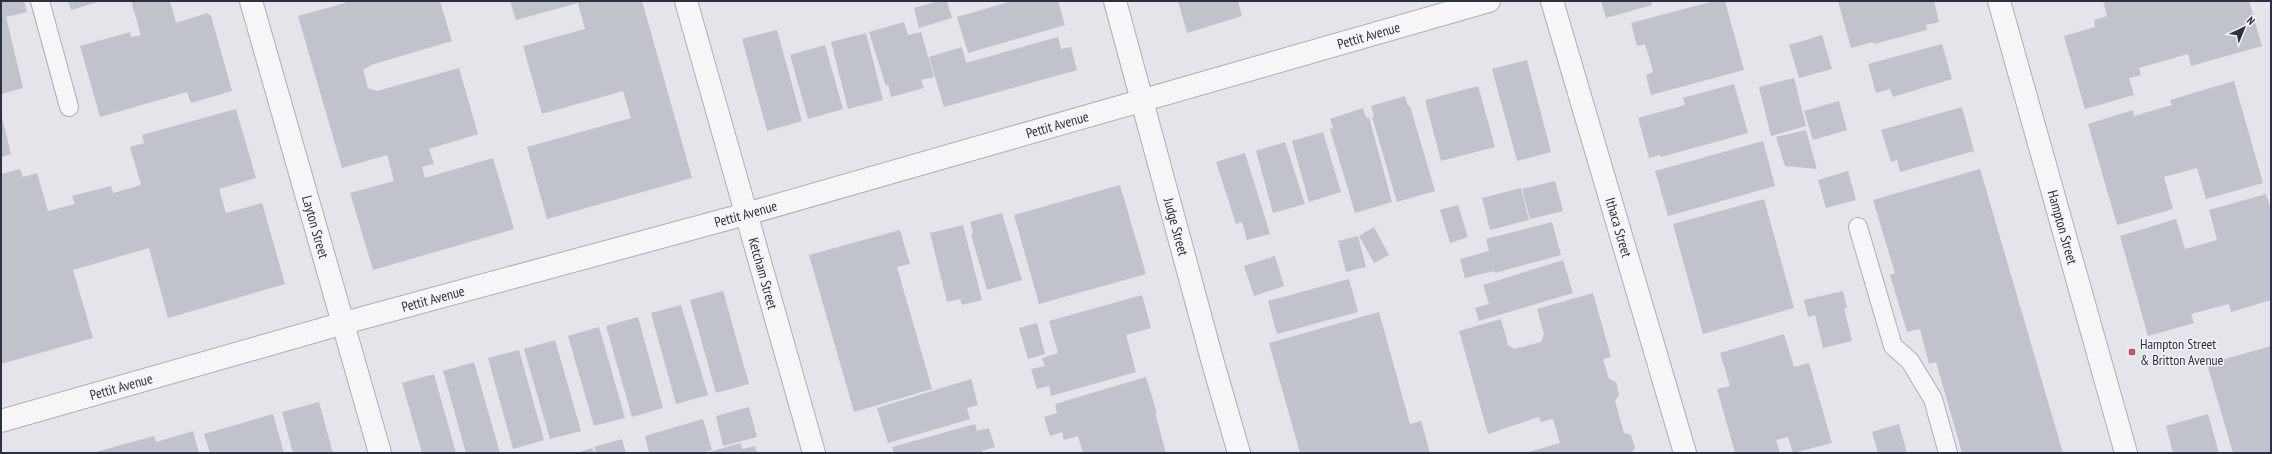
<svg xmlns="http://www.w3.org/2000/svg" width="2272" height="454" font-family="'PT Sans Narrow',sans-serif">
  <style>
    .building { fill: #c1c3cc }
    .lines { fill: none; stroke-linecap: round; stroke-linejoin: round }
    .lane-casing { stroke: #acafb7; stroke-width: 20 }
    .street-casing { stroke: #acafb7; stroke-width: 24 }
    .lane { stroke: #f6f6f9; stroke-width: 18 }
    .street { stroke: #f6f6f9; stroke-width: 22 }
    .poi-dot { fill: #c25b55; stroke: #f3f4f8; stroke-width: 1.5 }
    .labels { text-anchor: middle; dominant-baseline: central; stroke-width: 3; stroke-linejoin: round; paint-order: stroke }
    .street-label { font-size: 14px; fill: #2d3041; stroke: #f3f4f8 }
    .poi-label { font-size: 14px; fill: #2d3041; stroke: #f3f4f8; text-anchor: start }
  </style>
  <rect width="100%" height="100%" fill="#e3e5ea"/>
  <path class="building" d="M1,1H24L27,12L6,17L23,88L1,94Z
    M68,1H101L71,10Z
    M131,1H170L176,23L207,13L211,16L232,91L191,103L187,92L100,117L80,46L130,32L131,37L141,35Z
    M345,1H440L452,41L371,65L363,70L368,88L377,91L459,68L478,134L429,149L434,164L422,167L425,178L493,158L514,229L373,270L350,193L394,181L387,155L342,168L298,16L345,3Z
    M510,1H642L692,178L547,219L527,147L631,118L623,91L542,114L523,46L585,29L578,3L516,20Z
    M939,1H947L952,18L919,28L914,8Z
    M1012,1H1058L1065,25L968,53L957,17Z
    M1178,1H1238L1242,16L1187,33Z
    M1601,1H1651L1652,5L1606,18Z
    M1714,1H1725L1744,70L1651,95L1646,75L1653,72L1649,57L1645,44L1637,46L1631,23Z
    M1838,1H1934L1939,22L1926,25L1927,30L1874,44L1873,42L1851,48Z
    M2103,1H2249L2262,46L2191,66L2188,54L2139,68L2141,75L2129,78L2134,95L2085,109L2064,36L2095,27L2094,20L2107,16Z
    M904,22L908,35L921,32L934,77L921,80L924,88L891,97L888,85L886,86L869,32Z
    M777,30L802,121L767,131L742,39Z
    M866,33L883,100L848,109L831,42Z
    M1822,35L1832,69L1799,78L1789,45Z
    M1058,37L1061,49L1071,47L1077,70L944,107L929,57L962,47L966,63Z
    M1942,44L1952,79L1893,97L1890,89L1876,93L1868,64Z
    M825,45L843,109L808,119L790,55Z
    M1527,60L1551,152L1517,161L1492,69Z
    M1794,78L1806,126L1771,136L1759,87Z
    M2234,81L2263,183L2206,199L2197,168L2164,177L2173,209L2117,225L2088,124L2133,110L2134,116L2172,105L2170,100Z
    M1734,84L1748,133L1661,157L1660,155L1649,158L1638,118L1685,105L1683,98Z
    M1478,86L1495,147L1441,161L1425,100Z
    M1405,96L1408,106H1410L1435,191L1397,202L1372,117L1374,116L1371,106Z
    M1839,101L1847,130L1813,140L1804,111Z
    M1962,107L1974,151L1900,172L1897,160L1891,162L1881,130Z
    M1363,108L1366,118L1369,117L1392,202L1355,213L1330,129L1333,128L1330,119Z
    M236,109L256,178L219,189L226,213L262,203L285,284L168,318L149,248L73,270L93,338L1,364V174L20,169L23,177L37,173L48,211L75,204L72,196L111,186L113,193L141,185L130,147L144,143L142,135Z
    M1,114L11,154L1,157Z
    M1806,130L1817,169L1785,166L1776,137Z
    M1323,132L1341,192L1309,202L1292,141Z
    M1763,141L1775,186L1668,216L1655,171Z
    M1285,142L1305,204L1273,213L1256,151Z
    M1245,153L1270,234L1247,240L1242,222L1236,224L1216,162Z
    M1980,169L2063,453H1962L1936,362L1929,364L1920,329L1907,332L1890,275L1895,273L1873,200Z
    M1848,171L1856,200L1826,208L1818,180Z
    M1555,181L1563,211L1530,219L1522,189Z
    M1120,185L1146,274L1039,304L1014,215Z
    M1521,188L1529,220L1490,230L1482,198Z
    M2266,194L2271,210V300L2231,312L2229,304L2191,314L2194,323L2148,336L2120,236L2176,219L2185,249L2217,240L2209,210Z
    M1764,199L1794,308L1703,334L1673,224Z
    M1458,205L1468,237L1450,243L1440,210Z
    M1002,213L1022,280L987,290L971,234L973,233L970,222Z
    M1552,222L1561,255L1495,273L1494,271L1465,278L1460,259L1489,251L1486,239Z
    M963,225L982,300L962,305L960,299L947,302L930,233Z
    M1374,227L1389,255L1374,263L1359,236Z
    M900,230L910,264L897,267L932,389L854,412L809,255Z
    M1358,236L1366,267L1346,272L1338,241Z
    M1275,256L1284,286L1254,296L1244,266Z
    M1563,260L1573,293L1479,321L1475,308L1489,304L1483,285Z
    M1349,279L1358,312L1277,334L1268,301Z
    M723,291L749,384L716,393L690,300Z
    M1843,291L1847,308H1844L1852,341L1823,348L1815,315L1808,317L1804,300Z
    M1593,293L1611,357L1603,359L1609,379L1616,382L1619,395L1615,401L1624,433L1631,435L1635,448L1631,453H1525L1560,443L1553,419L1541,422L1539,417L1488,434L1459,331L1501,319L1508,345L1514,349L1541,342L1544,334L1537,309Z
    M1142,295L1151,328L1126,335L1136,372L1051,396L1049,386L1037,389L1031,369L1045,366L1042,358L1058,353L1049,321Z
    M681,305L708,395L676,404L651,313Z
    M1379,312L1410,424L1421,421L1430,453H1300L1269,343Z
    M638,317L663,408L632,417L606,326Z
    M1037,323L1045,354L1028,359L1019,328Z
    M599,327L625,418L594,426L568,336Z
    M1784,334L1794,367L1809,363L1832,443L1793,453L1788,437L1776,440L1780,453H1735L1717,389L1730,386L1720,353Z
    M555,340L581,431L550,439L524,349Z
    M2271,346V453H2233L2207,364Z
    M519,350L544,440L513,449L488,358Z
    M474,362L500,453H466L443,371Z
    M434,374L456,453H422L402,383Z
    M1146,377L1157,413H1155L1166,453H1083L1078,436L1064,440L1062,432L1050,436L1044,417L1057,413L1055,404Z
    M971,379L978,405L967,408L970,419L888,443L877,408Z
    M319,402L333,453H293L282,412Z
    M749,407L757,437L723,446L716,416Z
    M273,414L284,453H210L204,434Z
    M2208,414L2219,453H2173L2166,426Z
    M703,419L712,450L701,453H649L645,436Z
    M975,424L977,431L989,428L995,447L982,451L983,453H894L892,447Z
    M1899,424L1907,453H1878L1872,432Z
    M193,431L199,453H92L154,436L156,442Z
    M622,439L626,453H596L594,447Z
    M741,443L742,449L755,446L757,453H706Z
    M592,448L594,453H577Z"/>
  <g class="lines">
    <g class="lane-casing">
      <path id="lane" d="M40,1L69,107
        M1858,227L1893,346L1910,361L1933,399L1948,453"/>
    </g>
    <g class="street-casing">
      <g id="street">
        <path id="s1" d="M251,1L380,453"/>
        <path id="s2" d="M686,1L814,453"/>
        <path id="s3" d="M1115,1L1213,363L1239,453"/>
        <path id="s4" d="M1552,1L1685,453"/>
        <path id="s5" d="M1999,1L2126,453"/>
        <path id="s6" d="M1,421L344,323L746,214L1489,1"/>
      </g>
    </g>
    <use href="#lane" class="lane"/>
    <use href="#street" class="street"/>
  </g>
  <rect class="poi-dot" x="2128" y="348" width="8" height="8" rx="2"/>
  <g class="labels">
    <g class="street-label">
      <text stroke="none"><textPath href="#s6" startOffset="1421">Pettit Avenue</textPath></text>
      <text stroke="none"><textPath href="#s6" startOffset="1097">Pettit Avenue</textPath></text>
      <text stroke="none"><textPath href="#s6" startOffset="773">Pettit Avenue</textPath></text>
      <text stroke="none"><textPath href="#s1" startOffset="235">Layton Street</textPath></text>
      <text stroke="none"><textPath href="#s3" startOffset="234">Judge Street</textPath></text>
      <text stroke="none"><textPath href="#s4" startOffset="236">Ithaca Street</textPath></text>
      <text stroke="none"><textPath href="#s5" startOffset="235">Hampton Street</textPath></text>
      <text stroke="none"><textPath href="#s2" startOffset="283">Ketcham Street</textPath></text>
      <text stroke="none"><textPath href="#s6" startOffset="449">Pettit Avenue</textPath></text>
      <text stroke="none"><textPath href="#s6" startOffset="125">Pettit Avenue</textPath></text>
    </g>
    <g class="poi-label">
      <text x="2140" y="344">Hampton Street<tspan x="2140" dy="16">&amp; Britton Avenue</tspan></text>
    </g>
  </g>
  <rect width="2272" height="454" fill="none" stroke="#2d3041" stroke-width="4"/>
  <g transform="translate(2244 28) rotate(44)" stroke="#f3f4f8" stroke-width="3" paint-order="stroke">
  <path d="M0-3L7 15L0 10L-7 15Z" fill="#2d3041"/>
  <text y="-6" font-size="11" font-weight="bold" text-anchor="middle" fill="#2d3041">N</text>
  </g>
</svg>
